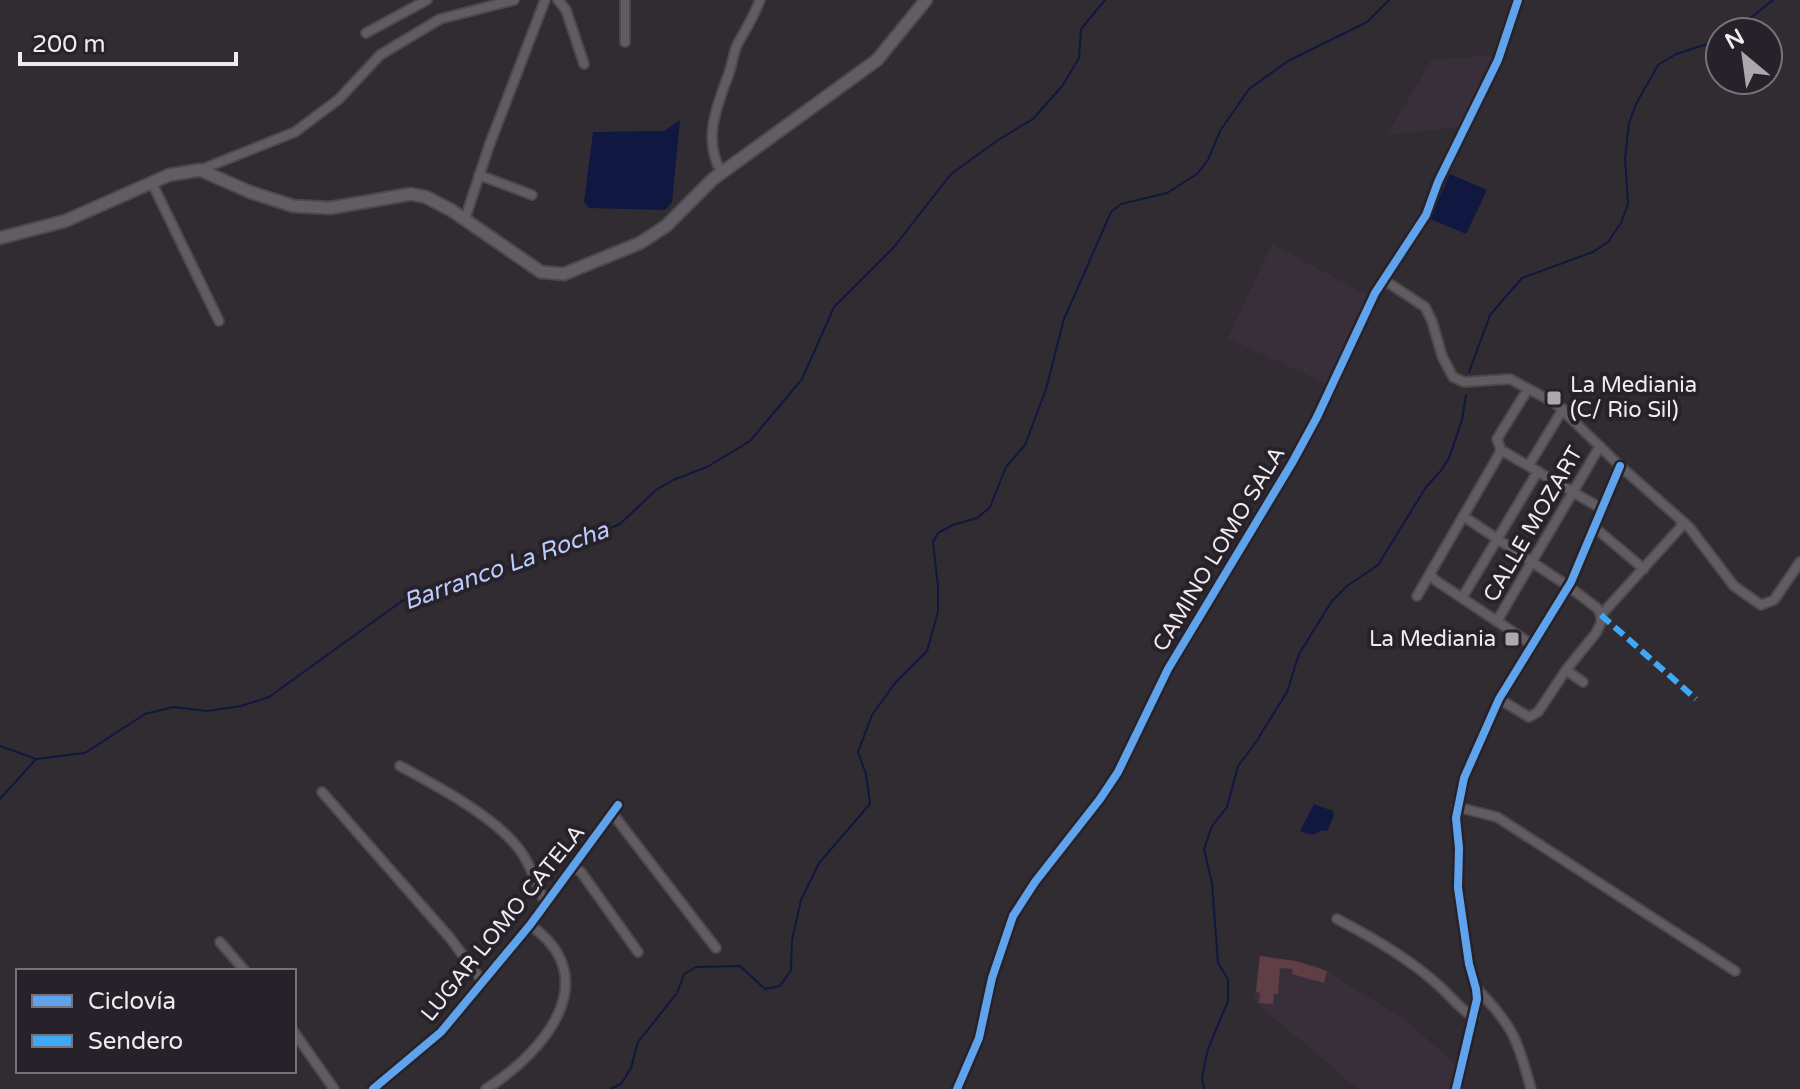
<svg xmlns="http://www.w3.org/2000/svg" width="1800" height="1089" font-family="'Varela Round',sans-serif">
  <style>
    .built { fill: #392f3b }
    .green { fill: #603e46 }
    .water { fill: #101841 }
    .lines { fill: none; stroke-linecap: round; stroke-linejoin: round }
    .stream { stroke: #101841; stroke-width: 2 }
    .street-casing { stroke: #4c494c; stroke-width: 12 }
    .secondary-casing { stroke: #4c494c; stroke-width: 15 }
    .street { stroke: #605c61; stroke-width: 8 }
    .secondary { stroke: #605d64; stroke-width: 11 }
    .quiet { stroke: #3fa9f5; stroke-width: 6; stroke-dasharray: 12 6; stroke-linecap: butt }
    .cycleway-casing { stroke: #272129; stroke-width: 13 }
    .cycleway { stroke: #60a3ed; stroke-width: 8 }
    .poi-dot { fill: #ada8ae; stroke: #272129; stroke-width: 3 }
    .labels { text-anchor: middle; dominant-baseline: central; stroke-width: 8; stroke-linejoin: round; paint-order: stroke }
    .poi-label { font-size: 22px; fill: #f0ebf1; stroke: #272129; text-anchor: start }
    .street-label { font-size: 22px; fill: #f0ebf1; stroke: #272129 }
    .water-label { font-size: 24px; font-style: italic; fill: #bbccfb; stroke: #272129 }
  </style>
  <rect width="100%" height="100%" fill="#302c31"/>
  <path class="built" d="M1495,55L1461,127L1387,135L1431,60Z
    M1272,244L1369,296L1327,384L1228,338Z
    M1259,955L1316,965L1409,1022L1458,1068L1454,1089H1358L1254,1001Z"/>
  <path class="green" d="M1260,956L1296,961L1327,971L1324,983L1292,974L1293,969L1280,968L1278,994H1274L1273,1004L1259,1003L1260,993L1256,992Z"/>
  <path class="water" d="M680,120L672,202L665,210L589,208L584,202L593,132L664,131Z
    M1450,174L1487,190L1466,234L1430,219Z
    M1314,804L1333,811L1334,816L1327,831L1323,830C1312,835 1312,836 1300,831Z"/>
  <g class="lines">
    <path class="stream" d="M1733,32L1773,0
      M1469,372L1490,315L1522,278L1593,252L1608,242L1621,223L1628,204L1625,158L1629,123L1636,104L1658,65L1676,54L1720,40
      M0,746L36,759L85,753L145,714L173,707L207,711L241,706L269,697L402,601L430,587L457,579L491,573L546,554L620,524L656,490L673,480L707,467L750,441L802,379L834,307L894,247L951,174L998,140L1033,119L1063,85L1079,58L1081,29L1105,0
      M0,799L35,760
      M610,1089L621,1084L631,1068L638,1042L677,993L684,974L696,967L740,966L765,989L780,986L791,970L792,940L801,900L819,863L870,804L866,774L858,752L872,715L895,683L927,651L938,612V587L933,542L938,533L953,525L977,518L990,507L1006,467L1025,445L1046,389L1064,319L1111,212L1121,204L1167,193L1197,174L1208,160L1220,131L1249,89L1288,61L1367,22L1389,0
      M1204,1089L1202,1077L1208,1049L1228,1001V979L1218,963L1212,883L1204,849L1212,826L1227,807L1238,766L1256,742L1287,692L1299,654L1332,601L1347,586L1378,565L1426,487L1440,472L1449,458L1462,420L1466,395"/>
    <g class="street-casing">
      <path id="street" d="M558,0L566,10L584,64
        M625,0V42
        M366,33L427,0
        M200,170L295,132L339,99L380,55L440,19L514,0
        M721,172C703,140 716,108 728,76C732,66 733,54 737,45C745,30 754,17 760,0
        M479,175L532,195
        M152,183L219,321
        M465,219L489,146L545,0
        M1384,280L1425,307L1432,321L1442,356L1453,377L1464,382L1510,379L1555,403L1620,466L1689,527L1734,586L1761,605L1774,600L1800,562
        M1501,450L1602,509
        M1529,465L1563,409
        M1463,516L1568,586L1597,608L1601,615
        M1594,527L1644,569
        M1431,575L1435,580L1531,644
        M1417,596L1497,458L1501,450L1497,439L1528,389
        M1462,598L1538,471
        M1601,615L1680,528L1682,522
        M1497,621L1600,446
        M1566,670L1583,682
        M1499,699L1529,717L1538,712L1566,670L1596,633L1601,623V615
        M400,766C435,785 488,813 514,843C530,860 535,883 546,904
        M322,792L450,938L483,982
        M1457,807L1497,817L1735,971
        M612,813L716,948
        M573,868L581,872L638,952
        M1337,919C1372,937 1407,957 1437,984C1450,995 1459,1009 1474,1017
        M220,942L245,971
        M1477,989C1513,1026 1518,1040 1531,1089
        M294,1032L334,1089
        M373,1089L441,1032L530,925L618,805
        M486,1089C543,1053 607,979 530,925
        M957,1089L979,1038L992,978L1013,916L1035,882L1100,799L1118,772L1168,669L1292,463L1317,417L1375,293L1426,215L1438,182L1498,60L1518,0
        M1456,1089L1477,999L1476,989L1469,964L1458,888L1459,848L1456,818L1464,778L1499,699L1571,582L1620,466"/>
    </g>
    <g class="secondary-casing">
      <path id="secondary" d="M0,238L65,221L169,175L200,170L250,192L293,206L330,208L411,194L426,197L451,210L541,272L564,274L640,243L666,226L713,179L877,60L926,0"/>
    </g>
    <use href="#street" class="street"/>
    <use href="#secondary" class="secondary"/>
    <path class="quiet" d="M1601,615L1696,699"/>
    <g class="cycleway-casing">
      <path id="cycleway" d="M373,1089L441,1032L530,925L618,805
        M957,1089L979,1038L992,978L1013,916L1035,882L1100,799L1118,772L1168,669L1292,463L1317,417L1375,293L1426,215L1438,182L1498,60L1518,0
        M1456,1089L1477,999L1476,989L1469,964L1458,888L1459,848L1456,818L1464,778L1499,699L1571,582L1620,466"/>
    </g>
    <use href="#cycleway" class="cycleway"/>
  </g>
  <g class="poi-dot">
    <rect x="1546" y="390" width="16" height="16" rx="4"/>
    <rect x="1504" y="631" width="16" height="16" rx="4"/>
  </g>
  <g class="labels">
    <g class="poi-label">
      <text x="1570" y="385">La Mediania<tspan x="1570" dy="25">(C/ Rio Sil)</tspan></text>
      <text x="1496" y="639" text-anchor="end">La Mediania</text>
    </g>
    <g class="street-label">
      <text transform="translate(1533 524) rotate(-60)">CALLE MOZART</text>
      <text transform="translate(1219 549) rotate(-59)">CAMINO LOMO SALA</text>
      <text transform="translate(503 923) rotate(-51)">LUGAR LOMO CATELA</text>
    </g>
    <g class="water-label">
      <text transform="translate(506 566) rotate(-20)">Barranco La Rocha</text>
    </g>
  </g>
  <rect x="16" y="969" width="280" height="104" fill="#272129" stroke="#777279" stroke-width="2"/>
  <rect x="32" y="995" width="40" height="12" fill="#60a3ed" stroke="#777279" stroke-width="2"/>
  <text x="88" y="1009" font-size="24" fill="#f0ebf1">Ciclovía</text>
  <rect x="32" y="1035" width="40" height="12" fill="#3fa9f5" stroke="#777279" stroke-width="2"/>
  <text x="88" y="1049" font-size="24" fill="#f0ebf1">Sendero</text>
  <g transform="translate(1744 56) rotate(331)"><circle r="38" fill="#272129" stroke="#777279" stroke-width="2"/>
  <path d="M0-6L14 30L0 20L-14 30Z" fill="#ada8ae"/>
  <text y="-12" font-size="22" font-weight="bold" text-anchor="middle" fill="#f0ebf1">N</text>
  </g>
  <path d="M20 52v12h216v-12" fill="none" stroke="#f0ebf1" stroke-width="4"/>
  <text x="32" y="52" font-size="24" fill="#f0ebf1" stroke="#272129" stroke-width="6" paint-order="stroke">200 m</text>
</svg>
